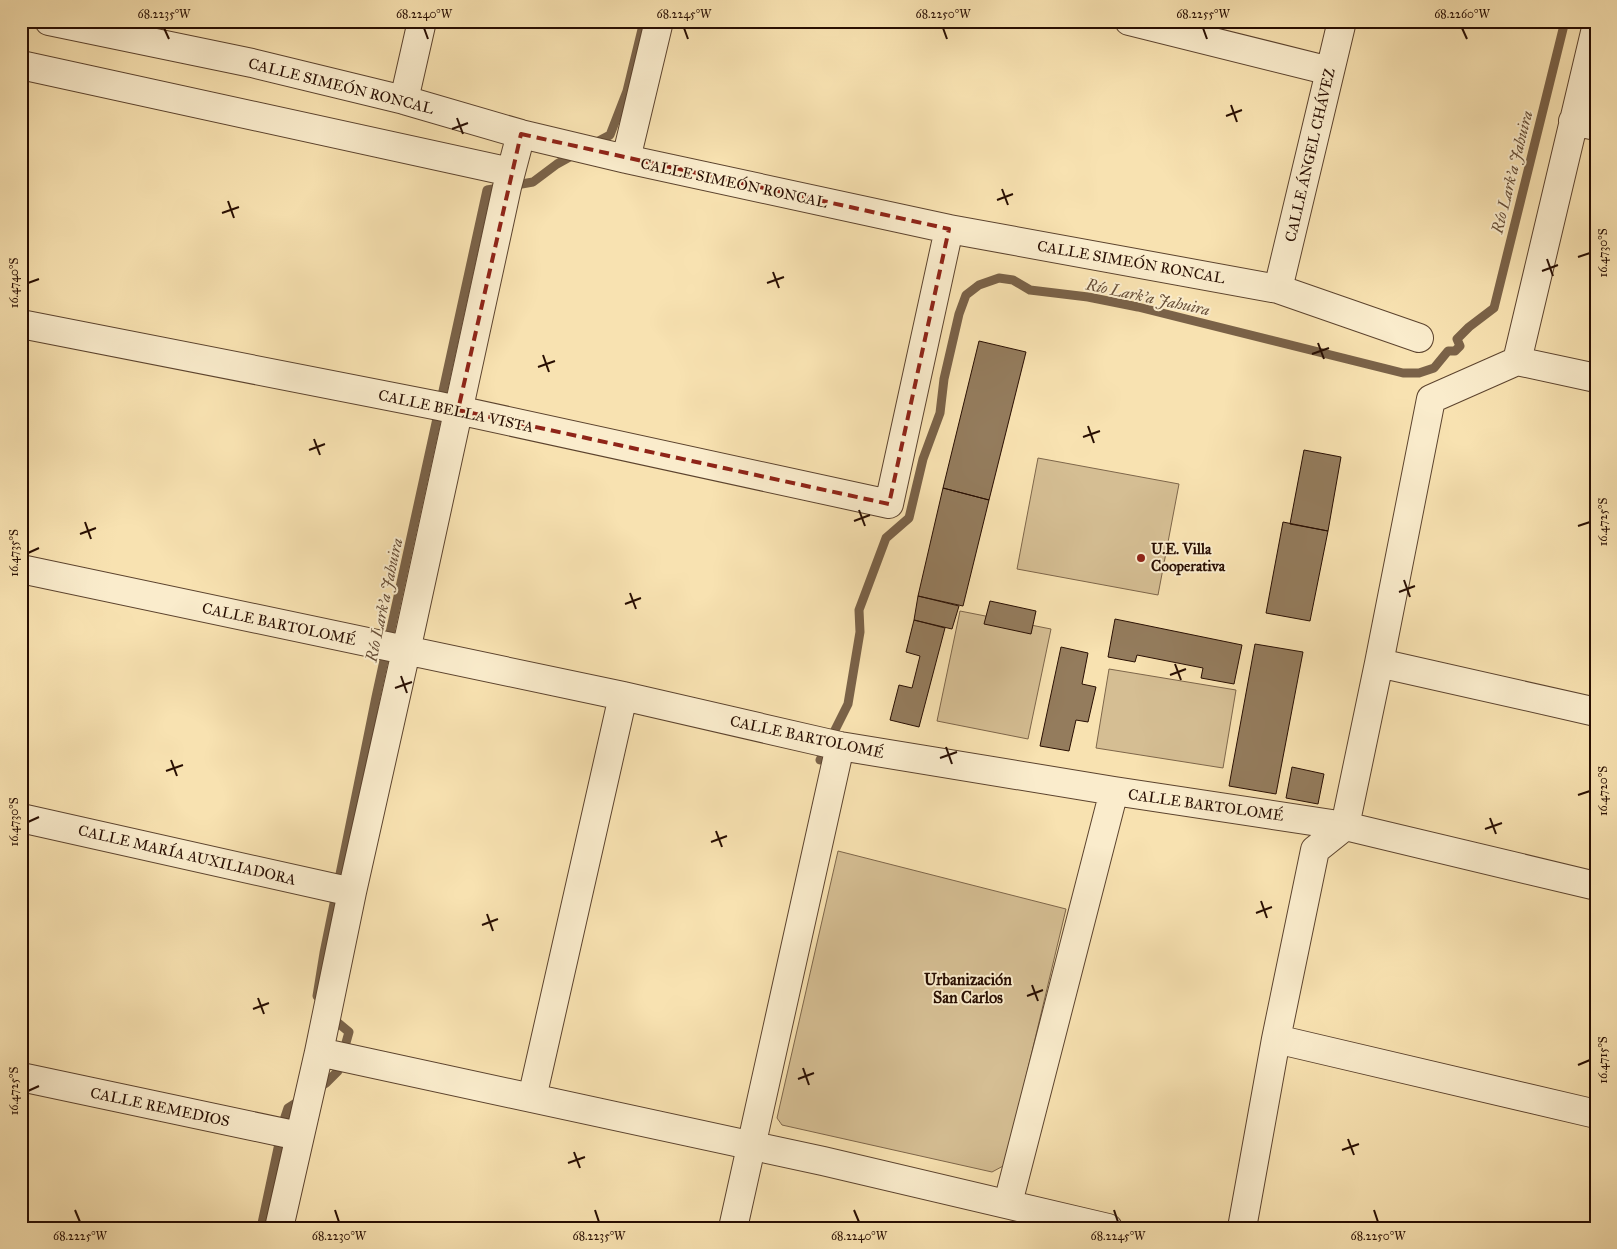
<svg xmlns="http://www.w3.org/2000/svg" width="1617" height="1249" font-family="'IM FELL Great Primer',serif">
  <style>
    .green { fill: #d5be93; stroke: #7e664a }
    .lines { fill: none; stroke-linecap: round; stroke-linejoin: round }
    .stream { stroke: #7a6248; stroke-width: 9 }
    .building { fill: #947c5d; stroke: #280e02 }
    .minor-casing { stroke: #5c432e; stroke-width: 30 }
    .minor { stroke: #faeccc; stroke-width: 28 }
    .marked { fill: none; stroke: #8f2418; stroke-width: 4; stroke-dasharray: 10 6; stroke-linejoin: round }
    .ticks { fill: none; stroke: #280e02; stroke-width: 2 }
    .poi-dot { fill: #8f2418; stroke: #faeccc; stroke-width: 2 }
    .labels { text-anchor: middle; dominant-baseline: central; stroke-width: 4; stroke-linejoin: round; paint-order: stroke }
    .street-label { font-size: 15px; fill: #280e02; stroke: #faeccc }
    .poi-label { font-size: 15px; font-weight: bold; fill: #280e02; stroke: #faeccc; text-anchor: start }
    .water-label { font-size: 16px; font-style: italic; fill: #664d36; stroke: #faeccc }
    .neighbourhood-label { font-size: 16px; font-weight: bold; fill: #280e02; stroke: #faeccc }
    .neatline { fill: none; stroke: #280e02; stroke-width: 2 }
    .ticks-label { font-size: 12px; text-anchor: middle; fill: #280e02 }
  </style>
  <rect width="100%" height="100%" fill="#f8e2b1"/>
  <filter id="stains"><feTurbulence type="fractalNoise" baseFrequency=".004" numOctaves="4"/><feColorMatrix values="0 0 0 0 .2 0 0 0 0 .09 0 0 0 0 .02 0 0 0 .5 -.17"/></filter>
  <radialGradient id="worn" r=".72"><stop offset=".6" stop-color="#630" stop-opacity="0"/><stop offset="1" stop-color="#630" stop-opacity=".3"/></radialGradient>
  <path class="green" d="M1038,458L1179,484L1158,595L1017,569Z
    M960,611L1051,629L1028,739L937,721Z
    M1109,669L1236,690L1223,768L1096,748Z
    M838,851L1066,909L1005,1165L992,1172L782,1125L777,1118Z"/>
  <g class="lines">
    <path class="stream" d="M593,144L610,135L627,91L644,21
      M820,760L848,704L860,632L859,610L886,538L909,518L923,459L940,413L944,379L959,314L966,295L979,285L999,278L1013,280L1030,290L1088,297L1138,307L1403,373H1419L1434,368L1448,351H1455L1460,346L1457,339L1469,327L1494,308L1565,21
      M317,996L324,953L376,697L487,190L533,182L557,164L575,154
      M317,1089L326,1083L338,1071L349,1032L331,1017
      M261,1228L284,1120L288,1108L302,1099"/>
  </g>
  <path class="building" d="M979,341L1026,352L989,500L943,488Z
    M1304,450L1341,457L1328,531L1290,524Z
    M943,488L989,500L963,606L918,596Z
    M1283,522L1328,531L1310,621L1266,613Z
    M918,596L959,606L952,629L914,620Z
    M990,601L1036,611L1031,634L984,624Z
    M1115,619L1242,645L1234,684L1201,678L1203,668L1137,655L1135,662L1108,657Z
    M914,620L945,628L919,727L890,720L899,685L912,688L920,656L906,652Z
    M1255,644L1303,652L1276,794L1229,786Z
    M1061,647L1088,653L1082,684L1096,687L1088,722L1076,720L1069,751L1040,746Z
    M1292,767L1324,774L1318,804L1286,798Z"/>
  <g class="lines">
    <g class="minor-casing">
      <path id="minor" d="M49,21L252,63L404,100L521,134L626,159L949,229L1278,289L1419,338
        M1129,21L1330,71
        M21,65L511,172
        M404,100L422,21
        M1573,121L1596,126
        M626,159L659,21
        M1278,289L1342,21
        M21,324L439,406L889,504L949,229
        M1517,361L1596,28
        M21,569L623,696L840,746L1114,791L1345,826L1596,886
        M1379,663L1596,712
        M21,818L352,892
        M1276,1039L1596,1114
        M319,1052L823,1161L1108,1228
        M21,1077L299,1136
        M532,1098L623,696
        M1008,1203L1114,791
        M279,1228L319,1052L352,892L406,651L507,187L521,134
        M733,1228L840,746
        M1242,1228L1276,1039L1315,850L1345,826L1379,663L1431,399L1517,361L1596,378"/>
    </g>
    <use href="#minor" class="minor"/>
  </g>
  <path class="marked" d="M521,134L949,229L889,504L458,410Z"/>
  <path class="ticks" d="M164,28L169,39M424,28L428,39M684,28L688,39M943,28L947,39M1203,28L1207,39M1462,28L1467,39M1231,105L1237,122M1226,116L1242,110M457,118L463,134M452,129L468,123M1002,189L1008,205M997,200L1013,194M228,201L234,218M222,213L239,207M1578,257L1590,253M1547,259L1553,276M1542,271L1558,265M773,272L779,288M28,283L39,279M767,283L784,277M1318,343L1324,359M1312,354L1329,348M543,355L549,372M538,367L555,361M1088,426L1094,443M1083,437L1100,431M314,439L320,455M309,450L325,444M859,510L865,526M854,521L870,515M85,522L91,539M1578,526L1590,522M80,534L96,528M28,553L39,548M1404,580L1410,597M1399,592L1415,586M630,593L636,609M625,604L641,598M1175,664L1181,680M1170,675L1186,669M401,676L407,693M395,688L412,682M946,747L952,764M940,758L957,752M171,760L177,776M166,771L183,765M1578,795L1590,791M1490,818L1496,834M28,822L39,817M1485,829L1502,823M716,831L722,847M711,842L727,836M1261,901L1267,918M1256,913L1272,907M487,914L493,931M482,925L498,919M1032,985L1038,1001M1027,996L1043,990M258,998L264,1014M253,1009L269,1003M1578,1065L1590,1060M803,1068L809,1085M798,1079L814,1073M28,1091L39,1086M1348,1139L1354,1155M1342,1150L1359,1144M574,1152L580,1168M568,1163L585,1157M75,1210L80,1222M335,1210L339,1222M595,1210L599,1222M854,1210L859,1222M1114,1210L1118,1222M1374,1210L1378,1222"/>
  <circle class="poi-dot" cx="1141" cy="558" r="5"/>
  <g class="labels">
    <g class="street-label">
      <text transform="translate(341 86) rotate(14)">CALLE SIMEÓN RONCAL</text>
      <text transform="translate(1310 155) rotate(-77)">CALLE ÁNGEL CHÁVEZ</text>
      <text transform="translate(734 183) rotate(12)">CALLE SIMEÓN RONCAL</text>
      <text transform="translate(1131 262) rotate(10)">CALLE SIMEÓN RONCAL</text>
      <text transform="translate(456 411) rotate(12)">CALLE BELLA VISTA</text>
      <text transform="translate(279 624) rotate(12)">CALLE BARTOLOMÉ</text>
      <text transform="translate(807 737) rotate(12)">CALLE BARTOLOMÉ</text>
      <text transform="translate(1206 805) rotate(8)">CALLE BARTOLOMÉ</text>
      <text transform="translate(187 855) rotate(13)">CALLE MARÍA AUXILIADORA</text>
      <text transform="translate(160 1107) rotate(12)">CALLE REMEDIOS</text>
    </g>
    <g class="poi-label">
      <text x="1151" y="549">U.E. Villa<tspan x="1151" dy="17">Cooperativa</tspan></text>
    </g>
    <g class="water-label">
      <text transform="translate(1512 172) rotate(-76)">Río Lark’a Jahuira</text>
      <text transform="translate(1148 297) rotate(12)">Río Lark’a Jahuira</text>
      <text transform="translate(384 600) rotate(-78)">Río Lark’a Jahuira</text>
    </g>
    <g class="neighbourhood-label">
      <text x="968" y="979">Urbanización<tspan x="968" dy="18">San Carlos</tspan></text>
    </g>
  </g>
  <rect width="1617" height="1249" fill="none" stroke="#f8e2b1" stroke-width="55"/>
  <rect x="28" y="28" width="1562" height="1194" class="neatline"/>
  <g class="ticks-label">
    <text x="164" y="18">68.2235°W</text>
    <text x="424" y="18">68.2240°W</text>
    <text x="684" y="18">68.2245°W</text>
    <text x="943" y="18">68.2250°W</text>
    <text x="1203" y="18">68.2255°W</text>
    <text x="1462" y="18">68.2260°W</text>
    <text transform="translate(1603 253) rotate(-90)" y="4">16.4730°S</text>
    <text transform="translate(14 283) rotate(-90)" y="4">16.4740°S</text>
    <text transform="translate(1603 522) rotate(-90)" y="4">16.4725°S</text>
    <text transform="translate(14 553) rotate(-90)" y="4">16.4735°S</text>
    <text transform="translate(1603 791) rotate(-90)" y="4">16.4720°S</text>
    <text transform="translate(14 822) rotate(-90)" y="4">16.4730°S</text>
    <text transform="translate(1603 1060) rotate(-90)" y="4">16.4715°S</text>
    <text transform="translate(14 1091) rotate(-90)" y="4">16.4725°S</text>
    <text x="80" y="1240">68.2225°W</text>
    <text x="339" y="1240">68.2230°W</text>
    <text x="599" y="1240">68.2235°W</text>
    <text x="859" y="1240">68.2240°W</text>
    <text x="1118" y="1240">68.2245°W</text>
    <text x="1378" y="1240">68.2250°W</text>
  </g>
  <rect width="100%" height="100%" filter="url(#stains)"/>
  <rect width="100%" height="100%" fill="url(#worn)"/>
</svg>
